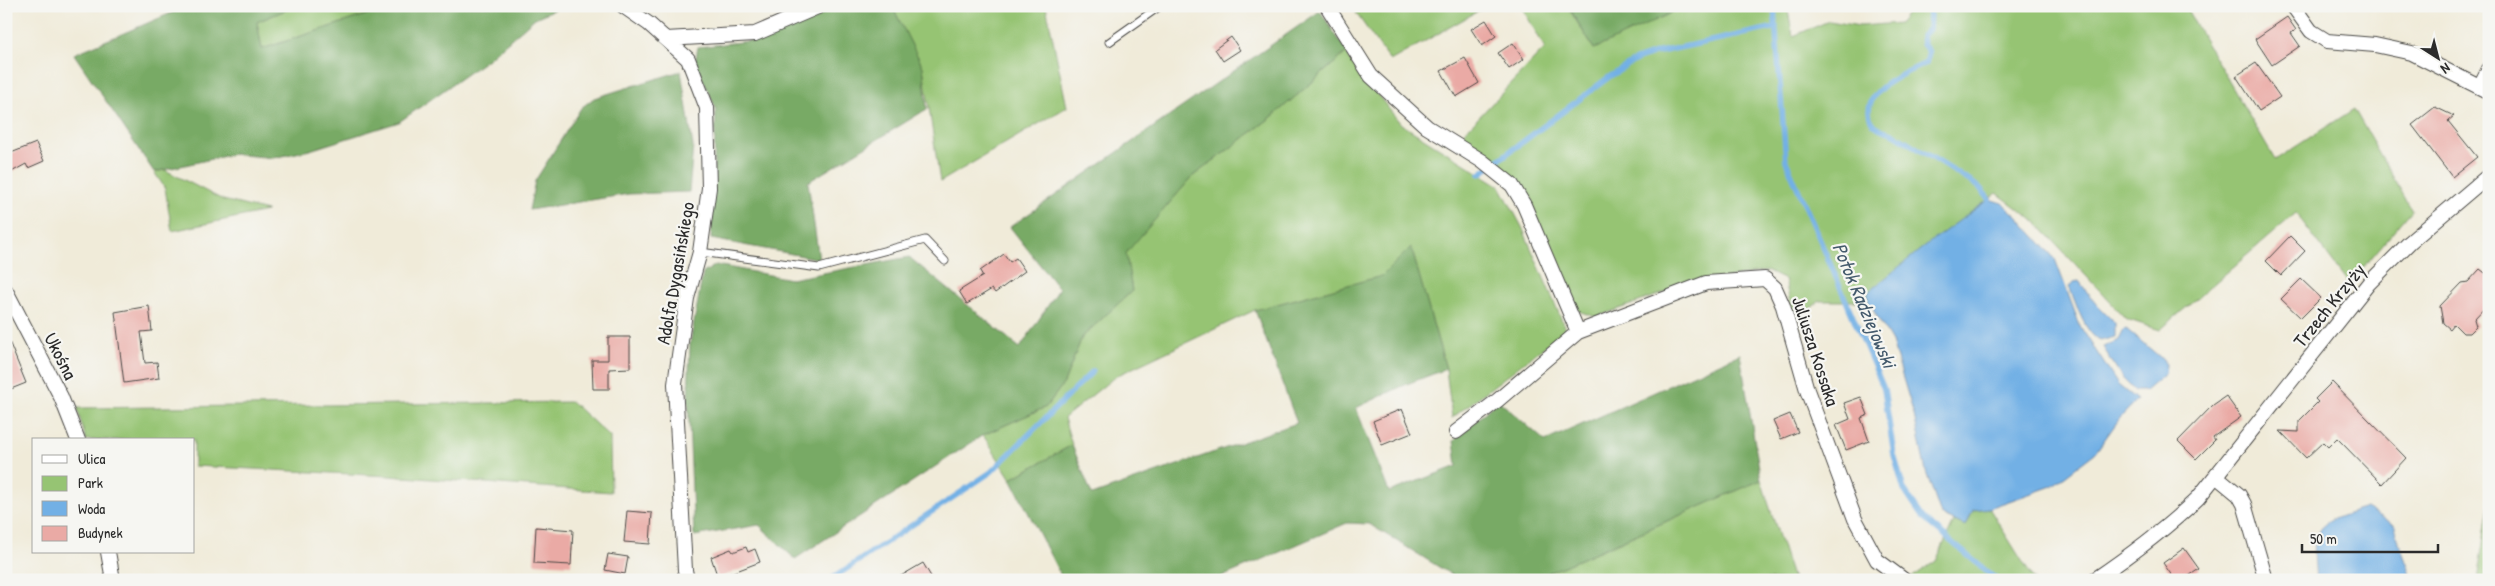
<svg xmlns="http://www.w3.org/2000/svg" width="2495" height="586" font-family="'Patrick Hand',sans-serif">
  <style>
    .green { fill: #96c473; stroke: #60784f }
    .forest { fill: #78aa65; stroke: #526a48 }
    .water { fill: #72b0e5; stroke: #4e6e88 }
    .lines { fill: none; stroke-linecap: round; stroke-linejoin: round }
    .stream { stroke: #72b0e5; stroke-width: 5.5 }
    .building { fill: #eaaaa5 }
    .service-casing { stroke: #494845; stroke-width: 9 }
    .minor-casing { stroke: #494845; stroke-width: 16 }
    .service { stroke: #fff; stroke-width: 7 }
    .minor { stroke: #fff; stroke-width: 14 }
    .labels { text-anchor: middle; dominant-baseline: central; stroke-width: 4.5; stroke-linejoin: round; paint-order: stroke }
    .street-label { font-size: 19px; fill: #2b2b2b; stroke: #f6f6f2 }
    .water-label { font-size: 20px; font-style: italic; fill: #445a6c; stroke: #f6f6f2 }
  </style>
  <rect width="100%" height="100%" fill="#f6f6f2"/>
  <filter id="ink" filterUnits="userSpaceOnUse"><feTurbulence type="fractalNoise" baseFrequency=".02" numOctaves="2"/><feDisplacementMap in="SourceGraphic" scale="10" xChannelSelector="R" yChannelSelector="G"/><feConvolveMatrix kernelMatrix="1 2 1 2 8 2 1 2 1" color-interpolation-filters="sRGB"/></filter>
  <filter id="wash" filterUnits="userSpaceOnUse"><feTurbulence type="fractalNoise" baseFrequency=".0096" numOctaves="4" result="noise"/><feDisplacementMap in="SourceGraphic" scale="20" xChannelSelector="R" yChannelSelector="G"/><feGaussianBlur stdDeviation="1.12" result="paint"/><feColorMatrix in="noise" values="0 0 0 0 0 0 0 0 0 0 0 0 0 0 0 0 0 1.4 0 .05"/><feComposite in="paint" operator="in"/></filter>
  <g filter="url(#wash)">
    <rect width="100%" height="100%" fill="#f0ebd9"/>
    <path class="green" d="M295,6H393L262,49L257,22Z
      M892,6H1046L1067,107L940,182L923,67Z
      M1351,6H1487L1390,61Z
      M1521,6H1567L1594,49L1683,6H1787L1793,36L1829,21L1860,26L1900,23L1910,10V6H2189L2186,8L2275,160L2354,109L2412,210L2349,284L2296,213L2160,330L2126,319L2037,223L1997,193L1868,292V301H1820L1794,321L1785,280L1766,271L1684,286L1596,317L1578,311L1523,186L1456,141L1545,48Z
      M1347,52L1348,58L1401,124L1500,186L1522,227L1566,330L1452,418L1446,369L1411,247L1382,276L1255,310L1116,376L1064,418L1072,445L1011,479L983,435L1046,407L1064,383L1082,337L1132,291L1125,253L1193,176L1273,116Z
      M165,170L223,200L267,211L172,231L165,188L154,172Z
      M572,402L610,437L611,492L389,476L194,466V440H86L77,408Z
      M1761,480L1793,580H1550L1548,573Z
      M2489,506V580H2477Z
      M1989,508L2034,580H1908L1936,561L1954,521L1966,526L1973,510Z"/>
    <path class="forest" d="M188,6H295L257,22L262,49L393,6H562L535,18L488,59L399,122L310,150L273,158L234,154L154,172L74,54Z
      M833,6H892L923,67L927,109L808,182L819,259L711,239L716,109L695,62L698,47L757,40L826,12Z
      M1568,6H1683L1684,7L1594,49Z
      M1320,11L1347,52L1273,116L1193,176L1126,253L1132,291L1082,337L1064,383L1046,407L983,435L795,559L759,525L694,536L688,399L690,344L703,273L716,265L791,279L909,257L1020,348L1059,289L1010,227Z
      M681,71L693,146L689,192L629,194L529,210L535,181L581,108L594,98Z
      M1411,247L1446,369L1407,384L1356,408L1389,492L1457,466L1454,441L1498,400L1545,441L1740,354L1761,480L1532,580H1460L1369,524L1347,523L1215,580H1063L1011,479L1072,445L1092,495L1297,423L1255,310L1382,276Z"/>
    <path class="water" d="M1989,199L2002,203L2016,215L2055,259L2080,326L2118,385L2137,400L2120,418L2095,453L2052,486L1989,508L1973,510L1966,526L1941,515L1926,472L1914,415L1892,342L1868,301V292L1926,245Z
      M2079,281L2096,304L2115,323V337L2100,341C2083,331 2077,304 2069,287L2073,282Z
      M2125,328L2160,357L2166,364L2165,374L2145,391H2135L2123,379L2103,347L2119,340Z
      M2366,508L2395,526L2400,546L2413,580H2316C2311,524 2315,524 2366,508Z"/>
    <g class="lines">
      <path class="stream" d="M1774,6L1786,161L1884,389L1894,455L1904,490L1923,518L1997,580
        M1927,6L1930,15L1929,29L1922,36L1923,44L1929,52L1926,63C1907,72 1868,87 1869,112C1870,126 1881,130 1893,133L1979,187L1989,199
        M1480,174L1609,77L1636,60L1655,53L1776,27
        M830,580L991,472L1093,371"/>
    </g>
    <g id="blocks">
      <path class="building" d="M2287,17L2296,30L2291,33L2300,46L2272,65L2255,39Z
        M1486,20L1496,36L1482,46L1471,29Z
        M1231,37L1240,50L1223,61L1215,49Z
        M1513,43L1524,59L1509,69L1498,53Z
        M1465,58L1479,83L1456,97L1441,71Z
        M2256,63L2280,97L2259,111L2236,76Z
        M2435,107L2454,116L2448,121L2477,157L2452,177L2412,125Z
        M36,143L44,161L28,168L26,164L6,175V155Z
        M2290,236L2305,251L2281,276L2266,261Z
        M1004,254L1010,262L1016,258L1025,271L995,293L992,289L967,304L959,291L983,276L980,271Z
        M2480,269L2489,276V303L2474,319L2476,326L2469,333H2463L2454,324L2450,329L2443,323L2440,306L2462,283L2468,282Z
        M2301,279L2321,298L2301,318L2281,299Z
        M149,306L152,331L141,332L145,363L157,362L159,378L124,383L115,312Z
        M6,334L26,383L6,391Z
        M608,337H630V368L609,369V389H593L592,360H608Z
        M2332,382L2406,458L2382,484L2337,438L2328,447L2323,442L2306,458L2280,431L2299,432V421L2318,402L2315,399Z
        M2226,396L2241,417L2213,437L2215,440L2196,459L2178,441L2213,405Z
        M1861,397L1868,415L1861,418L1869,441L1846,450L1836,425L1850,419L1844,403Z
        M1402,409L1412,433L1382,445L1373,421Z
        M1790,414L1798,432L1781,439L1773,421Z
        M627,511L652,513L650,544L624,542Z
        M536,527L573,530L571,565L534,563Z
        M746,547L748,552L755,549L760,562L718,578L711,557L731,549L733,552Z
        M2184,548L2199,569L2183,580H2175L2163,563Z
        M608,554L628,557L625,574L605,570Z
        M923,563L933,580H894Z"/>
    </g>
  </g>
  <g filter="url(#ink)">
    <use href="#blocks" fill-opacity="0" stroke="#494845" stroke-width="1"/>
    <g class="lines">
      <g class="service-casing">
        <path id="service" d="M1109,42L1160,6
          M700,252L819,268L925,240L945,261"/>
      </g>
      <g class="minor-casing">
        <path id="minor" d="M623,6L649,24L688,59L707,108L709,188L700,252L687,298L675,384L685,570L687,580
          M1327,6L1371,76L1427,127L1482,161L1512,185L1524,205L1578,332L1706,283L1765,279L1775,288L1783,306L1807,390L1855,519L1877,560L1904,580
          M2293,6L2311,31L2327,41L2375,45L2412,53L2489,92
          M666,39L755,34L820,6
          M2480,87L2489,69
          M6,291L61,397L78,440
          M1456,432L1498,400L1578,332
          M2216,476L2239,495L2244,504L2266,580
          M108,552L113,580
          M2094,580C2131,555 2166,529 2198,498L2369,283L2410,242L2489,175"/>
      </g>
      <use href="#service" class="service"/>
      <use href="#minor" class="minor"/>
    </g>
  </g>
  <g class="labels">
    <g class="street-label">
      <text transform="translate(675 273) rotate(-80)">Adolfa Dygasińskiego</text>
      <text transform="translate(2329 305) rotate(-51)">Trzech Krzyży</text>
      <text transform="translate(1816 351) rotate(72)">Juliusza Kossaka</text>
      <text transform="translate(61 356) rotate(63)">Ukośna</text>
    </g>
    <g class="water-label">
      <text transform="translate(1865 305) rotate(67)">Potok Radziejowski</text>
    </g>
  </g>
  <rect width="2495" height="586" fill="none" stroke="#f6f6f2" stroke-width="25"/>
  <rect x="32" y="438" width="162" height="115" fill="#f6f6f2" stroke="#a5a5a2"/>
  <rect x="42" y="455" width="25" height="8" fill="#ffffff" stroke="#a5a5a2"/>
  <text x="78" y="464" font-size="15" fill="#2b2b2b">Ulica</text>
  <rect x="42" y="476" width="25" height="15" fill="#96c473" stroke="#a5a5a2"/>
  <text x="78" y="488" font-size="15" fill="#2b2b2b">Park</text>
  <rect x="42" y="501" width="25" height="15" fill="#72b0e5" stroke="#a5a5a2"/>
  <text x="78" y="514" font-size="15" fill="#2b2b2b">Woda</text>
  <rect x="42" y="526" width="25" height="15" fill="#eaaaa5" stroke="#a5a5a2"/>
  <text x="78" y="538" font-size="15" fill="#2b2b2b">Budynek</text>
  <g transform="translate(2438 58) rotate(144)" stroke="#f6f6f2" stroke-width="4" paint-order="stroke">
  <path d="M0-4L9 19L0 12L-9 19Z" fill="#2b2b2b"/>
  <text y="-8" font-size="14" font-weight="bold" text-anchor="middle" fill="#2b2b2b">N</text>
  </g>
  <path d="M2302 544v8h136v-8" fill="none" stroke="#2b2b2b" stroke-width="2.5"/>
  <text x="2310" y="544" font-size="15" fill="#2b2b2b" stroke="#f6f6f2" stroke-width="4" paint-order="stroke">50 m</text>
</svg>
